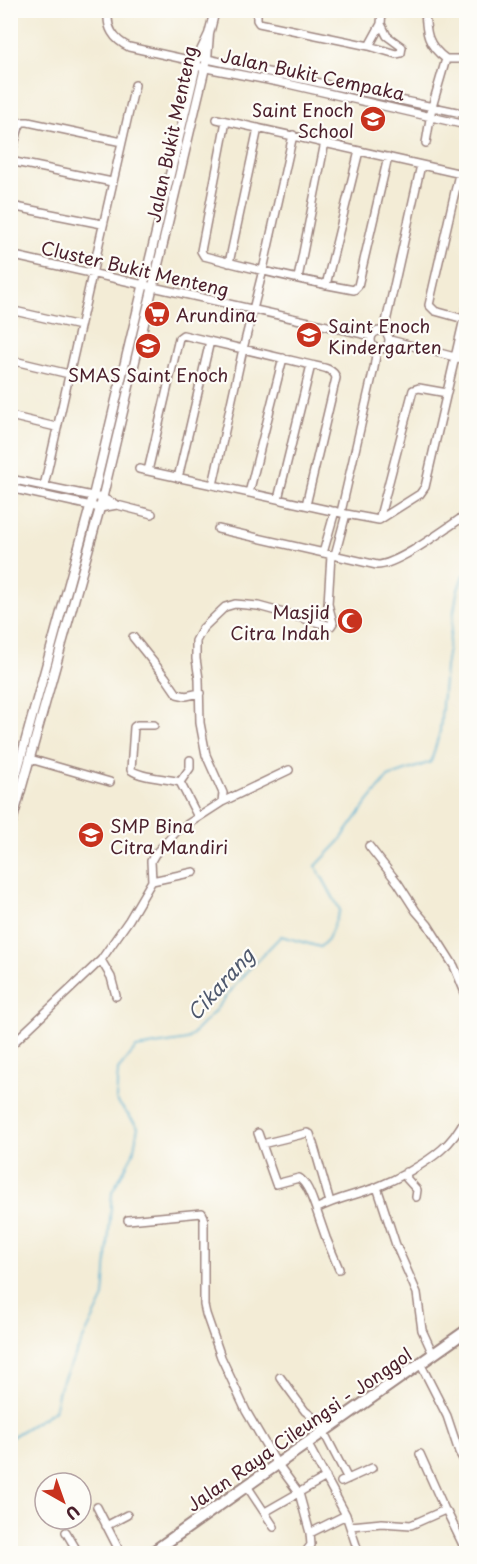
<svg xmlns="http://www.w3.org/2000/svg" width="477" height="1564" font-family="'Playpen Sans',sans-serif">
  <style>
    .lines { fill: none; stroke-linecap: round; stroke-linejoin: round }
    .stream { stroke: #54add1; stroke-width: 1.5 }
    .minor-casing { stroke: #9e8680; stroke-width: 10 }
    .tertiary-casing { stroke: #9e8680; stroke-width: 11 }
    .primary-casing { stroke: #9e8680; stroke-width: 14 }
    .minor { stroke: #fff; stroke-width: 7 }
    .tertiary { stroke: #fff; stroke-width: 8 }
    .primary { stroke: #fff; stroke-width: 10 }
    .labels { text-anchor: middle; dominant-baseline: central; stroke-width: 4.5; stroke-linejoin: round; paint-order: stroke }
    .street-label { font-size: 18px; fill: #4a1f2b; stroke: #fdfcf7 }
    .poi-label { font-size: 18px; fill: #4a1f2b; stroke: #fdfcf7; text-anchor: start }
    .water-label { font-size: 20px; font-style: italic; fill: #4e586d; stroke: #fdfcf7 }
  </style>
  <rect width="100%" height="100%" fill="#fdfcf7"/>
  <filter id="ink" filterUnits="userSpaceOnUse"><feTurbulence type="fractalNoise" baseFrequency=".0167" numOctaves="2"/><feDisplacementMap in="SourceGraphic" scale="12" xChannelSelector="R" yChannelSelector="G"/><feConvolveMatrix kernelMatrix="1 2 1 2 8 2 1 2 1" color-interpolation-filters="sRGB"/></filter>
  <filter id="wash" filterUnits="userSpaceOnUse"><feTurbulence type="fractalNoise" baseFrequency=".008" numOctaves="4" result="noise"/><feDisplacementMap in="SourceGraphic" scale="24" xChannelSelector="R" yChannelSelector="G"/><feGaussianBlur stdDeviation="1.35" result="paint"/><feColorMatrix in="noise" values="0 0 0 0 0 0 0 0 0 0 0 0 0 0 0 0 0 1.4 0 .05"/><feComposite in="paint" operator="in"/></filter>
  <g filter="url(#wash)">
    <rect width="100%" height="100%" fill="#f3ecd6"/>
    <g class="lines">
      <path class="stream" d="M10,1438L54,1411L60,1386L104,1297L112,1192L133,1154L138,1127L116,1100L118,1070L136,1048L187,1040L213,1013L245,973L281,936L320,947L328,939L340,910L316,866L339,842L367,803L388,777L431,762L440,731L445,667L457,593L463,575L466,574"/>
    </g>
  </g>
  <g filter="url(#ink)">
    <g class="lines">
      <g class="minor-casing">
        <path id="minor" d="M109,10C105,27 114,40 129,47L184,59L196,66L288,84L466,125
          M257,10V20L259,23L369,46L381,24L382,10
          M425,10C426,33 427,45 446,59H458L466,57
          M369,46L396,54L401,53L402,47L387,36L381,24
          M184,59L198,57L207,59L466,114
          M217,119L466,175
          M226,121L201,251L204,256C253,269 304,281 354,290L358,286L388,157
          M426,143L432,107L446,59
          M10,158L19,127L22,122H28L122,142
          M10,161L112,182
          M459,174L429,305L435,311L464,319
          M10,203L16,207L102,224
          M10,255L372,336
          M229,263L258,128
          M298,278L325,142
          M326,285L359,151
          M10,310L80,326
          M371 340a9 9 0 1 1 18 0a9 9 0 1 1-18 0Z
          M384,331L421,165
          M390,340L466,360
          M10,360L69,374
          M10,416L56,427
          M139,469L346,514L379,520L420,494L425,487L466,310
          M148,471L179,338L183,335L311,365C320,367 334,368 336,378L306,505
          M178,478L210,341
          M10,479L102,498L117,505L152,514
          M213,485L243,349L263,270L293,135
          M44,486L135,85
          M10,488L100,508L117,505
          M249,493L283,358
          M278,499L311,365
          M341,512L374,368L377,348
          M379,520L413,390L419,388L447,393
          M218,529L377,565C397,565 445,529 463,517L466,509
          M323,553L335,511
          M335,555L346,514
          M133,637L166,678L177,694L186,696L200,693
          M154,725H137L134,727L131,770C142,778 165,778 180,782
          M30,759L110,782
          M190,760V768L180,782L198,817
          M222,802L289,770
          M369,846L398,883L416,911L428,925L454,966L466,995
          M152,881L194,872
          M101,960L111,977L116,996
          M10,1046L101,960L129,920L149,886L152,881L151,861L155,854L177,831L222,802L223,793L206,755L200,723L199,679L196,659V641L203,628L225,607L235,604L258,606L331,626L333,623L328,604L331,555
          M258,1133L276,1184L299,1178C308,1184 312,1199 316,1209
          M262,1144L307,1133L310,1134L315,1150L330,1202
          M406,1172L407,1179L417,1190L416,1197
          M377,1187L396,1245L417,1293L422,1330L433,1354
          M128,1220L202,1213L204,1217V1305L206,1314L221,1357L246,1411L274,1459L299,1493L310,1533L311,1545L304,1554
          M339,1269L326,1238L316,1209C336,1198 357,1195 377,1187C397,1179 425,1164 441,1150C452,1141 460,1129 466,1117
          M420,1363L447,1416L459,1452L466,1464
          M280,1377L305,1411L318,1421L348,1479
          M307,1443L346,1515L359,1554
          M420,1454L445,1510
          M341,1482L372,1468
          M247,1486L274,1527
          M97,1507L121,1554
          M265,1512L326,1477
          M106,1526L127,1515
          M351,1526L382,1523L411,1525L445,1510L447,1512L466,1551
          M66,1532L79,1554
          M310,1533L346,1515"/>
      </g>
      <g class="tertiary-casing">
        <path id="tertiary" d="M10,797L93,496L195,70L198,57L209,34L215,10
          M10,829L100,508L207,59L209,34"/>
      </g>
      <g class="primary-casing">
        <path id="primary" d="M150,1554L466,1331"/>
      </g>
      <use href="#minor" class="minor"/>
      <use href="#tertiary" class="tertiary"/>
      <use href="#primary" class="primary"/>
    </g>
  </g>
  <defs>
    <g id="school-disc" transform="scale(1.35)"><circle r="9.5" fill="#c8321e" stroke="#fdfcf7"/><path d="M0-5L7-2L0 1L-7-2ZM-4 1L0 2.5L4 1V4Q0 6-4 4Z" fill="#fff"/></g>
    <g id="supermarket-disc" transform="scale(1.35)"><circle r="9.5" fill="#c8321e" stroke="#fdfcf7"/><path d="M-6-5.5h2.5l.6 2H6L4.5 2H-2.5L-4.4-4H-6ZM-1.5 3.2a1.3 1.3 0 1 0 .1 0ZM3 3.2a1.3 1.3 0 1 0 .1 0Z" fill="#fff"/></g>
    <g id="mosque-disc" transform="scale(1.35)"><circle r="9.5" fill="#c8321e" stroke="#fdfcf7"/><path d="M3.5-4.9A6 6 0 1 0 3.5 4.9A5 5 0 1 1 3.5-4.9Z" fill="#fff"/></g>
  </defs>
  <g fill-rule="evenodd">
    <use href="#school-disc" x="373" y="119"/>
    <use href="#supermarket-disc" x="157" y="314"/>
    <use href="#school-disc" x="309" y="335"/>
    <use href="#school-disc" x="148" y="346"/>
    <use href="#mosque-disc" x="350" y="621"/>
    <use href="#school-disc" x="91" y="835"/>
  </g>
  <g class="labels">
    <g class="street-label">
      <text transform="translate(313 74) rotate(12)">Jalan Bukit Cempaka</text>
      <text transform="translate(171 134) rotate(-78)">Jalan Bukit Menteng</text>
      <text transform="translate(135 268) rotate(13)">Cluster Bukit Menteng</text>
      <text transform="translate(299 1429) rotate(-35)">Jalan Raya Cileungsi - Jonggol</text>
    </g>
    <g class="poi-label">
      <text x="354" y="109" text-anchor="end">Saint Enoch<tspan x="354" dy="21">School</tspan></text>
      <text x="176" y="314">Arundina</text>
      <text x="328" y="325">Saint Enoch<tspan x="328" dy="21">Kindergarten</tspan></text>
      <text x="148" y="374" text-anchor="middle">SMAS Saint Enoch</text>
      <text x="330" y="611" text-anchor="end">Masjid<tspan x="330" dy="21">Citra Indah</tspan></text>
      <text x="110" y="825">SMP Bina<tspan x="110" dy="21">Citra Mandiri</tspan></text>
    </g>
    <g class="water-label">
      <text transform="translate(220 984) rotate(-48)">Cikarang</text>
    </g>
  </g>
  <rect width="477" height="1564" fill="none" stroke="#fdfcf7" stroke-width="36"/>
  <g transform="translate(63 1501) rotate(140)"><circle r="28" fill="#fdfcf7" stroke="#b5a4a5" stroke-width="1.5"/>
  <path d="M0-4.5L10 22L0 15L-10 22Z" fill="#c8321e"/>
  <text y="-9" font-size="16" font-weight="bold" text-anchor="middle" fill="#4a1f2b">U</text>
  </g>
</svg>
